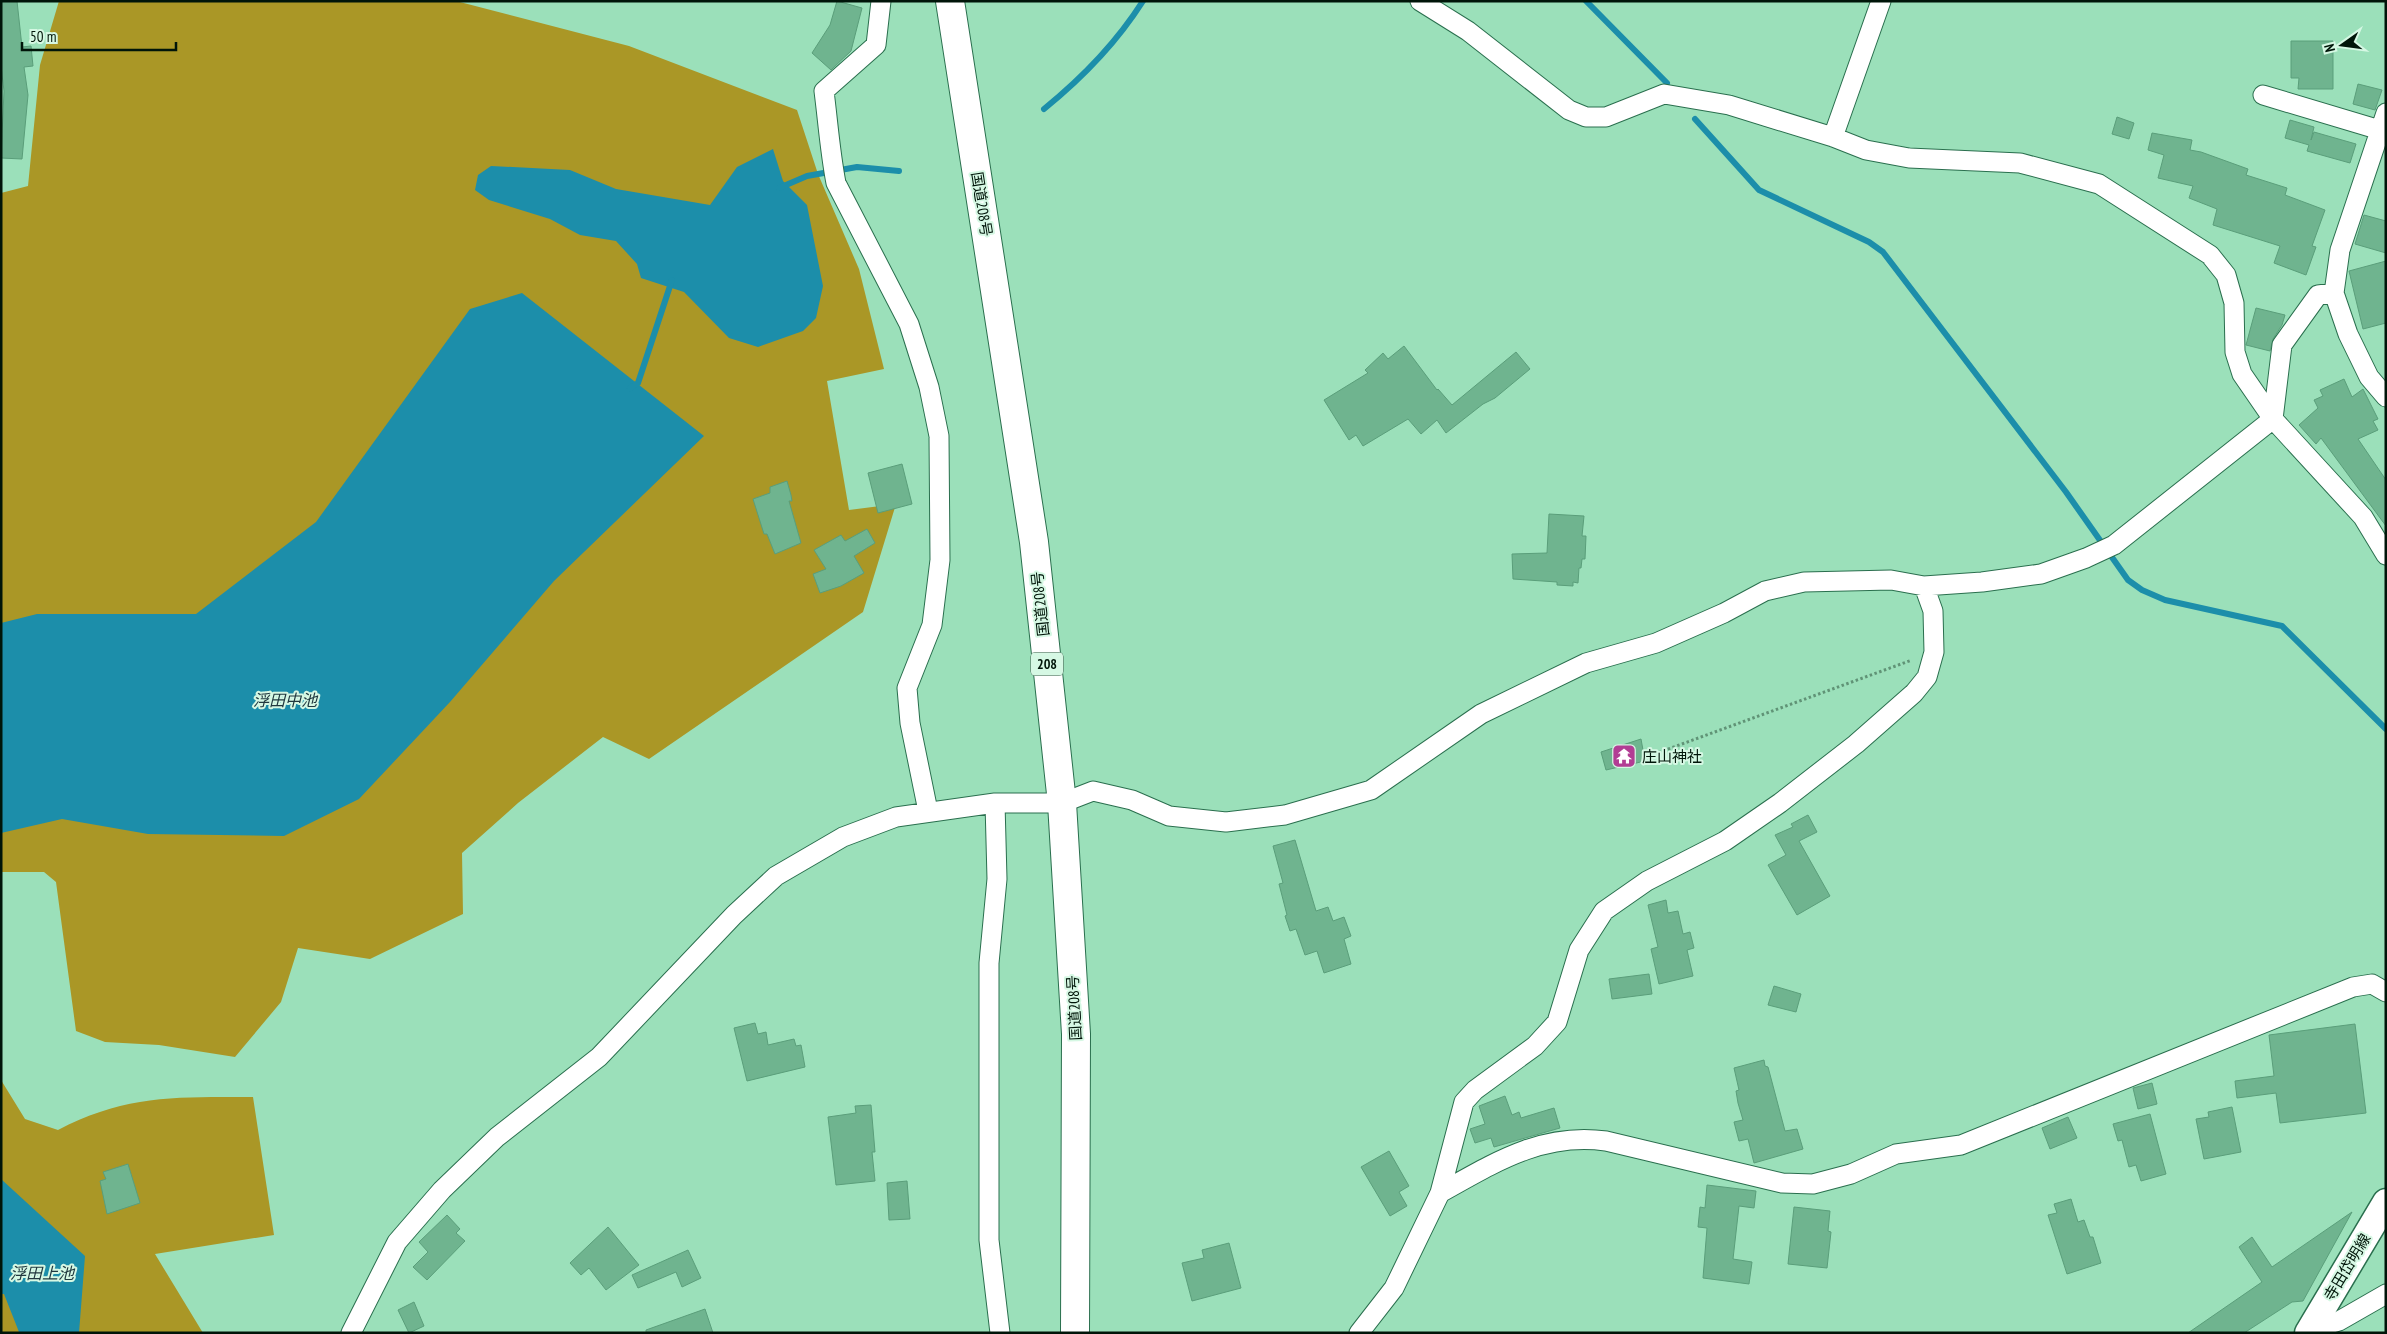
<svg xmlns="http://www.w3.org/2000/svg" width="2387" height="1334" font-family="'PT Sans Narrow','Noto Sans JP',sans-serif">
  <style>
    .forest { fill: #aa9726 }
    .water { fill: #1c8eaa }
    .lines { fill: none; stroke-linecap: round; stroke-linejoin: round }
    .stream { stroke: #1c8eaa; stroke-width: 6 }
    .building { fill: #6fb48f; stroke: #5a9e7a }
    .minor-casing { stroke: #2a6f4e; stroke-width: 21 }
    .secondary-casing { stroke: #2a6f4e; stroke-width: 29 }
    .trunk-casing { stroke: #2a6f4e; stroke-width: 30 }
    .path { stroke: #609376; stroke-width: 3; stroke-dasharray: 2.5 2.5; stroke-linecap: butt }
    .minor { stroke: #fff; stroke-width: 19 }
    .secondary { stroke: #fff; stroke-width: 26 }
    .trunk { stroke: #fff; stroke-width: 28 }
    .labels { text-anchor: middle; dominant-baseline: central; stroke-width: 4; stroke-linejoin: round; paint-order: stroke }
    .shield { fill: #d6f8e4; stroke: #40594b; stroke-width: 1 }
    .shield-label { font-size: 14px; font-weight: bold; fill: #001509 }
    .street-label { font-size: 15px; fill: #001509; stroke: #d6f8e4 }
    .poi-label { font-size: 15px; fill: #001509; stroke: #d6f8e4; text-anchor: start }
    .water-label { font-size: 16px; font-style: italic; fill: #21383f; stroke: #d6f8e4 }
  </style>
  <rect width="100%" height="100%" fill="#9be0ba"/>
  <path class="forest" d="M59,1H456L629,46L797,110L818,174L859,269L884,369L827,381L849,510L896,504L863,612L649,759L603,737L518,803L462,853L463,914L370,959L298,948L281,1002L235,1057L159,1045L105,1042L76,1031L56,882L44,872H1V193L28,186L40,65Z
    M1,1080L25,1119L58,1130C126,1094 179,1097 253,1097L274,1235L155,1254L203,1333H1Z"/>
  <path class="water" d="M773,149L783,181L807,205L823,286L816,318L803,331L758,347L729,338L684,292L641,278L637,264L616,241L580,235L550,219L489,200L475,190L478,175L491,166L570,170L616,189L710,205L737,167Z
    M522,293L704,436L554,581L450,702L359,799L284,836L148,834L62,819L1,833V623L37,614H196L316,522L470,309Z
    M1,1179L85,1256L79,1333L19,1332L4,1294H1Z"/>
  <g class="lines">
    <path class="stream" d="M1586,1L1667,83
      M1044,109C1081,79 1117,42 1143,1
      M1695,119L1759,190L1869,242L1883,252L2066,492L2128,580L2142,590L2165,600L2282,626L2386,729
      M779,188L807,176L857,167L899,171
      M630,388L638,383L672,280"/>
  </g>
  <path class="building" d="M1,1H17L22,47L31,46L33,66L24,67L28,95L22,159L1,158L4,91L1,66Z
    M837,1L862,8L851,51L831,70L812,53L830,25Z
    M2291,41H2333V89H2298L2299,78H2291Z
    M2358,84L2382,90L2375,110L2353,104Z
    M2117,117L2134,123L2129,139L2112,134Z
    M2290,120L2314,127L2311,140L2314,132L2356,144L2350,163L2307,151L2309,145L2285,138Z
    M2152,133L2192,140L2190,150L2201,152L2248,169L2246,175L2287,188L2285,195L2325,210L2312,246L2316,247L2306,275L2274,263L2280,246L2213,225L2217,209L2189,198L2193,186L2158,178L2164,155L2148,150Z
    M2364,215L2386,221V253L2355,244Z
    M2386,261V323L2363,329L2349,271Z
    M2256,308L2285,315L2282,325L2273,339L2270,351L2246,345Z
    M1404,346L1437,390L1438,389L1452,405L1516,352L1530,369L1495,398L1483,404L1446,433L1437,420L1421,434L1408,419L1363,446L1356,435L1349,440L1324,400L1368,373L1365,370L1383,353L1388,359Z
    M2344,379L2352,397L2363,389L2378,419L2373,421L2378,430L2358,439L2386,480V526L2321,438L2316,444L2299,425L2318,408L2314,400L2323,396L2320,390Z
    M902,464L912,504L878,513L868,473Z
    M787,481L791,495L792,501H789L801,543L775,554L767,534H764L753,499L770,493V487Z
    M1549,514L1584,516L1582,536H1586L1585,559H1582L1581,568H1579L1578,583L1573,582V586L1557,585V582L1513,579L1512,554L1547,553Z
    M867,529L875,543L854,556L864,573L841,586L820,593L813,574L826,569L814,550L841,535L845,541Z
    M1641,739L1645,761L1606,770L1601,752Z
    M1808,815L1817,832L1799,841L1830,896L1797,915L1768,865L1786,855L1775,835L1793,827L1791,824Z
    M1295,840L1316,911L1328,907L1333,921L1344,917L1351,936L1344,939L1351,964L1324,973L1317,951L1305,955L1296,929L1290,931L1285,916L1287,915L1279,884L1283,883L1273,846Z
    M1666,900L1668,913L1678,911L1683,934L1690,932L1694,948L1687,950L1693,976L1659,984L1651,949L1658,947L1648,905Z
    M1649,974L1652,994L1612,999L1609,979Z
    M1774,986L1801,994L1796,1012L1768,1005Z
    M755,1023L758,1034L766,1032L768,1045L794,1039L796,1046L801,1045L805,1067L747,1081L734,1028Z
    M2355,1024L2366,1113L2280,1123L2276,1093L2237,1098L2235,1081L2274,1076L2269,1035Z
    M1764,1060L1765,1066L1768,1067L1785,1131L1797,1129L1803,1149L1754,1163L1748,1139L1739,1141L1734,1122L1743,1120L1738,1103L1736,1091L1739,1090L1734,1068Z
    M2152,1083L2157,1104L2138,1109L2133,1088Z
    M1505,1096L1512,1115L1519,1112L1521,1118L1554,1108L1560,1128L1494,1147L1491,1138L1475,1143L1470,1129L1485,1124L1479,1106Z
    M871,1105L875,1152H872L875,1181L836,1185L828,1117L856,1113L855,1106Z
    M2232,1107L2241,1152L2204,1159L2196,1119L2209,1117L2208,1112Z
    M2150,1114L2166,1174L2141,1181L2136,1165L2129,1167L2122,1140L2118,1141L2113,1124Z
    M2068,1117L2077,1138L2050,1149L2042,1128Z
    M1389,1151L1409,1186L1399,1192L1407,1206L1390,1216L1361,1167Z
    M128,1164L140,1203L107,1214L100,1181L106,1179L103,1172Z
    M907,1181L910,1219L889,1220L887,1183Z
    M1707,1185L1756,1191L1754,1208L1739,1206L1733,1259L1752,1262L1749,1284L1703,1278L1707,1228L1698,1227L1700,1207L1705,1208Z
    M2071,1199L2078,1222L2084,1220L2090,1237H2093L2101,1263L2067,1274L2048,1215L2057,1213L2054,1204Z
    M1794,1207L1830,1211L1828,1231L1831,1232L1827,1268L1788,1264Z
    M2352,1212L2303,1301L2292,1302L2244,1333H2188L2262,1282L2239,1247L2252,1237L2272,1267Z
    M447,1215L460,1229L456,1233L465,1241L427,1280L413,1267L428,1252L419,1242Z
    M608,1227L639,1265L606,1290L589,1268L581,1275L570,1263Z
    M1229,1243L1241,1288L1192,1301L1182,1263L1204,1258L1202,1250Z
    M688,1250L701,1278L682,1287L676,1272L638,1288L632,1275Z
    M414,1302L424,1326L409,1333L398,1310Z
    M705,1309L713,1333H646V1330Z"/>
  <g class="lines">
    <g class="minor-casing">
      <path id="minor" d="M881,1L876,45L824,91C828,122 830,152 836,183L909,324L929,387L939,436L940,560L932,625L907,688L910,723L928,811
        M1420,1L1468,31L1569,110L1586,117H1606L1664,94L1729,105L1833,137L1866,150L1909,158L2020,163L2099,184L2210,255L2226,275L2234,303L2235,352L2242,374L2273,419L2363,517L2386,555
        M2263,95L2380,130
        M2386,113L2340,250L2334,293L2348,334L2369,377L2386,397
        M1833,137L1881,1
        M995,803L997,879L989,963V1240L1000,1333
        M1440,1193C1494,1163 1542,1132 1606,1141L1782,1183L1813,1184L1851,1174L1896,1154L1961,1145L2353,987L2372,984L2386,992
        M2310,1330L2339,1321L2386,1294
        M351,1333L397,1242L442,1190L497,1137L599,1057L734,915L776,876L843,837L896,817L995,803H1062L1093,791L1132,800L1169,816L1226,822L1285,815L1371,790L1481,714L1586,663L1656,643L1724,613L1765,591L1804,582L1891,580L1924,586L1982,582L2041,574L2086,558L2114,545L2273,419L2282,345L2318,295L2334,293
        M1359,1333L1394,1288L1440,1193L1464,1102L1475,1090L1535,1046L1557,1022L1579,950L1604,911L1647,881L1725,841L1780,803L1856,744L1914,693L1927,677L1934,652L1933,611L1924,586"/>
    </g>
    <g class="secondary-casing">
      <path id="secondary" d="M2308,1333L2386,1202"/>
    </g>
    <g class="trunk-casing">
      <path id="trunk" d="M950,1L1034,542L1062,803L1076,1034L1075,1333"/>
    </g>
    <path class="path" d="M1649,756L1912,660"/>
    <use href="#minor" class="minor"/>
    <use href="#secondary" class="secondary"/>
    <use href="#trunk" class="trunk"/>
  </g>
  <defs>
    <g id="temple-square" transform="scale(1.25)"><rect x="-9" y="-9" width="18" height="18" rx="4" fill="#b23d94" stroke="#d6f8e4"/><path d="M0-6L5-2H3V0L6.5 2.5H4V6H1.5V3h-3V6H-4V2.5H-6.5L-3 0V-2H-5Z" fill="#fff"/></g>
  </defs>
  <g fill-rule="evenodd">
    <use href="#temple-square" x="1624" y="756"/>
  </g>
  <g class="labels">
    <rect class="shield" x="1031" y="652.5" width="32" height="23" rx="4"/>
    <g class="shield-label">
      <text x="1047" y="664">208</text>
    </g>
    <g class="street-label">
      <text transform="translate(982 204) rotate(81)">国道208号</text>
      <text transform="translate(1040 604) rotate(-96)">国道208号</text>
      <text transform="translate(1074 1008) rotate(-93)">国道208号</text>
      <text transform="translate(2347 1267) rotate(-59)">寺田岱明線</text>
    </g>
    <g class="poi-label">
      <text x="1642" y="756">庄山神社</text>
    </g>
    <g class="water-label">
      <text x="285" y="700">浮田中池</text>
      <text x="42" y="1273">浮田上池</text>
    </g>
  </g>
  <rect width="2387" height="1334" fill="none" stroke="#001509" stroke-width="5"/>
  <g transform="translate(2342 45) rotate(256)" stroke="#d6f8e4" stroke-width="4" paint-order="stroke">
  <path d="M0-4L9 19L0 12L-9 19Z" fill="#001509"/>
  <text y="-8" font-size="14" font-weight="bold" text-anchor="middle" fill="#001509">N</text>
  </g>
  <path d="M22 42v8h154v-8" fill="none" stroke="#001509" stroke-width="2.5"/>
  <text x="30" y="42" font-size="15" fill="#001509" stroke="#d6f8e4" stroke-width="4" paint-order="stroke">50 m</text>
</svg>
